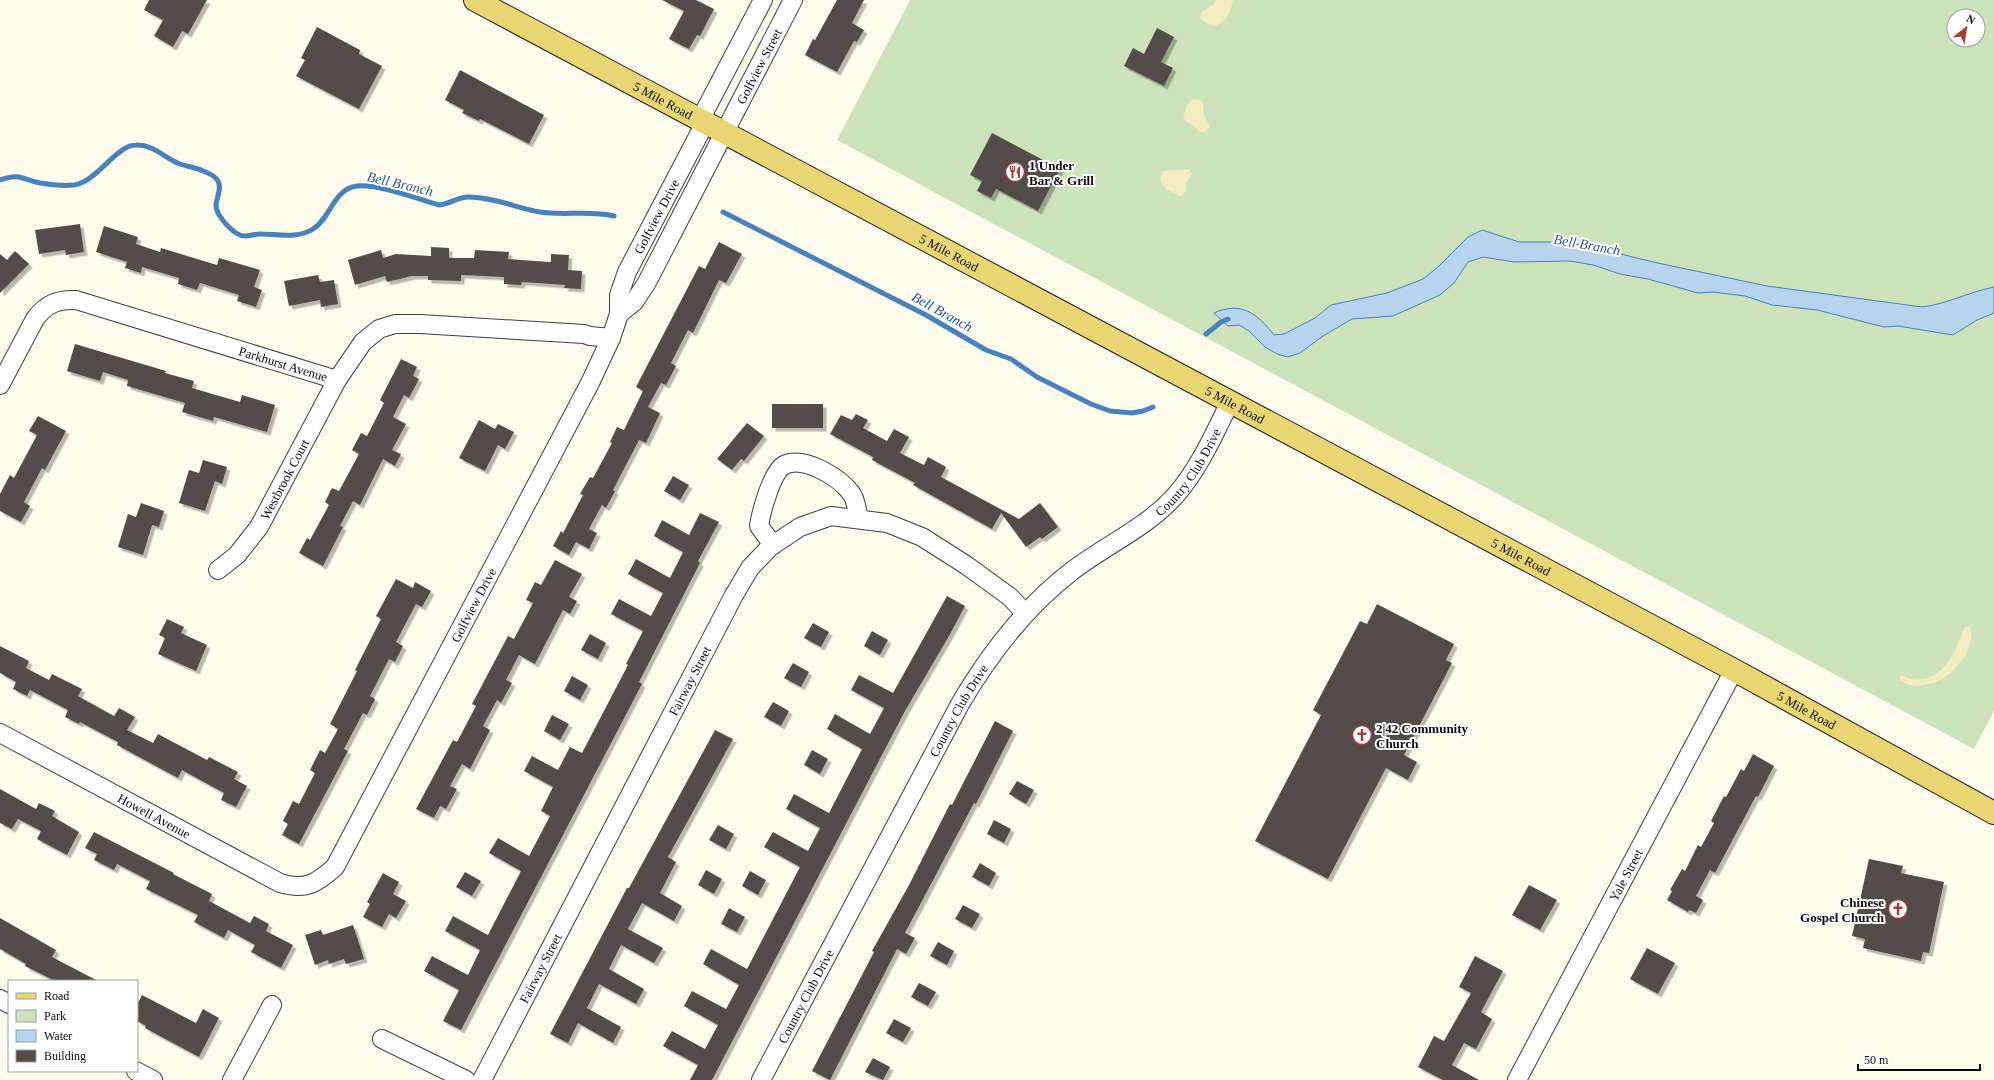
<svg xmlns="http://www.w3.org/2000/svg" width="1994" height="1080" font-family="Georgia,serif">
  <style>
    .green { fill: #cbe2bb; fill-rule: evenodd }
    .sand { fill: #f2ecbf }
    .water { fill: #b7d4ee; stroke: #4882bb }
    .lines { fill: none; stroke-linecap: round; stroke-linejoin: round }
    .stream { stroke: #4882bb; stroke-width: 5 }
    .building { fill: #534e49; filter: url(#shadow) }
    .minor-casing { stroke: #3e3e3e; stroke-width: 20 }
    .major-casing { stroke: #1c1c1c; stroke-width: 24 }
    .minor { stroke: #fff; stroke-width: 18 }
    .major { stroke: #e7d672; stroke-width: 22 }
    .labels { text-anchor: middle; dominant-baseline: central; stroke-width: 4; stroke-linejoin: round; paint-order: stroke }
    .street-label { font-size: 13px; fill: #0b0b0b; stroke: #fff }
    .poi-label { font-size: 13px; font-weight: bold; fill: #0b0b0b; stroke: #fff; text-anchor: start }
    .water-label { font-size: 14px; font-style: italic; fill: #25558d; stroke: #fff }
  </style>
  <defs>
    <filter id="shadow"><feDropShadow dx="3.5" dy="3.5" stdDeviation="0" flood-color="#0004"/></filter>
  </defs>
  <rect width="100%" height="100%" fill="#fdfbec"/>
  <path class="green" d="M910,0H1994V711L1974,749L837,140ZM1954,16H1978V40H1954Z"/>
  <path class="sand" d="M1216,0H1233C1231,12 1227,21 1215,26L1207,24L1200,18L1202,12L1214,4Z
    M1193,99L1199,100L1203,103L1204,116L1210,127L1203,133L1200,132L1183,118L1187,105Z
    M1189,169L1192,174L1186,183V191L1181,196C1174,195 1159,186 1161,177C1161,175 1163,173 1164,171Z
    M1965,627H1970L1972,635L1967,654L1950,674L1937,682L1918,686L1909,685L1900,681V675C1906,676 1910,680 1915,680C1948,678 1954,651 1965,627Z"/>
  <path class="water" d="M1482,230L1519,242H1563L1592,247L1653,262L1767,286L1922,307C1947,304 1969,292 1994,287V313L1977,320L1953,335L1898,326L1884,327L1817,310L1772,305L1745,296L1713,292L1698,293L1648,279L1620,274L1593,265L1570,261L1514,262L1483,257L1468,262L1454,283L1440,295L1393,316L1352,319L1323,336L1300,353L1288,357L1277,354L1265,347L1249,331L1239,325L1228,326L1214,313C1241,301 1257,313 1274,335L1284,334L1315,318L1331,305L1387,293L1423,279L1438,267L1468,237Z"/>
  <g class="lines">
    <path class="stream" d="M0,180C21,173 21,179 40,183C51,185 63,186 74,185C97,182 116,145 136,145C153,144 166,159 180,164C188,167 196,167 203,171C208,173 216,176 218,181C222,188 217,197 216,204C215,215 234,236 245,236C250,236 255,234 260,234C277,234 298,239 313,229C331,218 333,189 357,186C378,184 418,199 439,205C450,204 458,197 468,197C493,197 517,208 540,212C565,216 589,210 614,216
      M723,212L926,315L986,350L1011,359L1037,377L1091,404L1110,411L1132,413L1143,411L1153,407
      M1206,334L1221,322L1228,319"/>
  </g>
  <path class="building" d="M149,0H207L188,34L182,31L173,47L154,36L163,20L144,10Z
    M662,0H696L714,9L700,36L697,35L689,49L669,39L684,11Z
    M837,0H864L852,23L864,30L857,42L854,41L837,72L805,55L813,39L815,40Z
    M317,27L360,50L359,54L382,66L359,109L296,76L305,60L301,58Z
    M1157,28L1174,37L1161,62L1173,68L1164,86L1124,66L1133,48L1144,54Z
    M460,70L544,115L529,144L480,119L479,121L462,113L464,110L445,100Z
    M992,133L1060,169L1038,211L996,189L991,198L977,191L982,181L970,175Z
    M80,224L84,252L66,255L65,250L39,254L35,230Z
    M104,226L138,237L136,244L160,252L161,248L217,265L219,258L260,270L254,287L262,290L256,307L237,301L239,295L200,283L197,290L178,284L179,278L142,267L141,273L125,268L127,262L96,252Z
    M719,242L742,254L726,283L719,280L693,333L688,330L671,363L676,366L666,385L661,383L648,407L660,413L646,443L639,440L613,490L615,491L606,508L602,505L589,529L597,533L589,549L576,542L569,555L553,546L561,531L563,533L583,495L580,494L590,477L593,478L612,443L610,442L617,427L624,430L643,391L636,387L699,266L705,269Z
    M431,247L449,248V258H474L475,250L509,252L508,259L535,261L551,262V254L569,255L568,270L582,271L581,289L564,288L565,285L522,282L521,285L504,284V277L461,275V281L428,280V276H412L387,282L385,276L355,285L348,260L381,250L383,258L396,254L431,256Z
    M15,251L29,264L0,293V254L7,260Z
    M318,275L320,282L334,280L338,304L321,307L320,300L289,306L284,281Z
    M75,344L166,371L165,373L194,381L192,388L240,402L242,395L275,405L267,432L214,417L213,421L182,412L185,403L127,386L128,380L103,372L100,381L67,371Z
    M401,359L417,367L413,376L419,379L409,398L404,395L393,417L406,424L392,450L401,454L395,466L383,459L360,505L353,501L340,526L343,527L323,566L299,553L307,538L310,540L329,505L325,502L332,488L339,491L359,454L352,450L361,433L367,436L384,403L380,400Z
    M772,404H823V428H772Z
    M856,414L868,420L863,428L887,441L894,429L909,437L900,453L924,465L928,457L946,467L941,477L1019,519L1040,503L1058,527L1042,539L1040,537L1026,547L1001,513L992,529L913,485L915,483L872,460L873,457L830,434L841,415L852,420Z
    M38,416L66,431L45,470L42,468L24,502L30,506L21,522L0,511V494L10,475L14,478L37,435L29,431Z
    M479,420L495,429L498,424L514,432L505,449L498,445L485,471L459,458Z
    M747,423L764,436L744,461L741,459L732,470L717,459Z
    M203,460L227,467L222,484L215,481L205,511L179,503L189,470L199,473Z
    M673,476L689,485L680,500L664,491Z
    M141,503L164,511L159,527L152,525L143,555L118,547L128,514L136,517Z
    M700,513L719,522L698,561L700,563L639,682L642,684L461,1030L443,1021L459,990L424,971L432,956L468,975L480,950L445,931L453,916L488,935L521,871L489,853L498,838L529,856L550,816L541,811L553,787L524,771L532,756L558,770L570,747L582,753L628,665L626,664L643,631L611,614L619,599L651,616L663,593L628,574L636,559L670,578L683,552L654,536L662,520L689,535Z
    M555,560L582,574L569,597L577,601L570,614L563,610L535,664L519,655L506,680L512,683L501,703L497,700L483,726L490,730L470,769L462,764L450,786L457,789L446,809L440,806L434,818L416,809L453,740L457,742L476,706L472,704L508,636L514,639L533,603L526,600L535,582L541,585Z
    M396,579L413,588L415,582L431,591L422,607L416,604L396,642L403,646L395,662L389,659L370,696L375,699L367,715L363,713L344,749L348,751L299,844L282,835L288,824L283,821L293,801L299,804L315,773L310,770L320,750L325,753L338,729L330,724L357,671L355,670L381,619L376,616Z
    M947,596L965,606L949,636L905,711L712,1080H690L698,1065L663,1046L672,1031L705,1049L718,1025L684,1006L692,991L726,1009L739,985L703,964L711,949L747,969L800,867L764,847L773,832L808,851L820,828L786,809L794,794L829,813L862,749L827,729L835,714L870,734L884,708L851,690L859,675L893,693Z
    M1377,604L1454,644L1446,660L1452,663L1404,755L1417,762L1408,780L1386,768L1328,879L1255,841L1321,715L1313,710L1360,621L1367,624Z
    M167,619L184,627L181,633L207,645L196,671L158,654L165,638L159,635Z
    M813,623L829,632L821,647L804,638Z
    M872,631L888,640L880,655L864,646Z
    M590,634L606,643L598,659L581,650Z
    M0,646L29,661L26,668L49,680L52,674L82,689L78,696L114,716L119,708L135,717L127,730L153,743L158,734L207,760L209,757L238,772L234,779L247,786L236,807L221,800L224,793L182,770L178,778L117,745L118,742L80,722L79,724L65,717L68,710L30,690L27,696L13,689L16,682L0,673Z
    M793,663L809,672L801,687L784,678Z
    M572,676L588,685L580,700L564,691Z
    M773,702L789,711L781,726L764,717Z
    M552,715L569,724L560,740L544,731Z
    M995,721L1013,731L976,804L974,803L905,933L915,938L906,954L897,949L830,1080L812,1071L874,952L872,951L909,885L950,804L952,805Z
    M715,730L733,739L668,857L676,862L660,893L682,906L674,921L642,903L628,929L663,948L654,963L621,945L609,969L644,989L636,1004L599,984L587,1008L621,1027L613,1043L578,1023L568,1043L550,1034L627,888H629Z
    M812,750L828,759L820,774L804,765Z
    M1753,754L1774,766L1758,797L1756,796L1715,873L1710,870L1696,896L1703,900L1696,913L1689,910L1688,912L1667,900L1672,891L1670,890L1682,869L1685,871L1698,845L1701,847L1714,823L1711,821L1724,796L1726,797L1741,769L1744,771Z
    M1017,781L1034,790L1026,804L1009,794Z
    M0,789L36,809L39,803L55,811L52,816L79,832L67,855L37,839L41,831L18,819L12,829L0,823Z
    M994,820L1011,829L1004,843L987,834Z
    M718,825L734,834L726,849L709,840Z
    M94,832L174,873L173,874L212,894L209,901L250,923L254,916L269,924L266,931L293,945L281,968L251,952L255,945L228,930L224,938L194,922L198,915L146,889L150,881L117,864L114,870L94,860L97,854L85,848Z
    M1869,859L1903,866L1901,873L1944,882L1929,953L1923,952L1921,961L1863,948L1865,939L1852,936Z
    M980,863L996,873L989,886L972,877Z
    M706,870L722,879L714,894L698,885Z
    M750,871L766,880L758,895L742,886Z
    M465,872L481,881L472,896L456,887Z
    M383,873L399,882L393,894L406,901L396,918L389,914L382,927L363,917L370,904L367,902Z
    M1529,885L1557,900L1540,930L1512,915Z
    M963,905L980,914L972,928L955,919Z
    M729,908L745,917L737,932L721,924Z
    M0,918L56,950L52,957L98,981H55L25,966L26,964L0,949Z
    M353,925L364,959L346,964L344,959L329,964L328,960L315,965L305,935L321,930L323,935Z
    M938,942L954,951L947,965L930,956Z
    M1647,948L1675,963L1658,994L1630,979Z
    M1475,956L1503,971L1481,1012L1492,1019L1476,1049L1464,1043L1452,1065L1479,1080H1443L1418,1067L1434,1036L1444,1041L1471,993L1459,987Z
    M919,983L936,992L928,1006L911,997Z
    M142,995L196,1023L203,1009L219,1018L199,1057L145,1028L146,1026L137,1021V1005Z
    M894,1019L911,1028L903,1042L886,1033Z
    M873,1058L890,1067L883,1080L865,1072Z"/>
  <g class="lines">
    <g class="minor-casing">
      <g id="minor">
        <path d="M700,120L763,0"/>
        <path id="s1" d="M619,314L634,302L646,284L793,0"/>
        <path id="s2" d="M0,385L35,319C46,304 58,299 76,300L337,380"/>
        <path d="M773,545L759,526C761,512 772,472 784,465C804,455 840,478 851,493C856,499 857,511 859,519"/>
        <path id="s3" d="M218,570L237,555L259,527L337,380L363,342L379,329L395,324H420L584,334L590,336L611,338"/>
        <path id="s4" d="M0,733L280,883C306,891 317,883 335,867L590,383L611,338L619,314V295L627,272L705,123"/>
        <path d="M0,999L9,1004"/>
        <path d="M382,1039L466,1080"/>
        <path d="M136,1071L153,1080"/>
        <path d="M232,1080L272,1005"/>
        <path id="s5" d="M482,1080L734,595L750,568L770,547L800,527L831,516L887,523L922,537L966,565L1010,597L1025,613"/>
        <path id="s6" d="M761,1080L960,704C990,653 1025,607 1072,571C1106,545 1146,528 1175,496C1199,469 1214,434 1230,402"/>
        <path id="s7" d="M1517,1080L1734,670"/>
      </g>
    </g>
    <g class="major-casing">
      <g id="major">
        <path id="s8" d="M475,0L1734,670L1994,813"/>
      </g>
    </g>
    <use href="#minor" class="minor"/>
    <use href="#major" class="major"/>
  </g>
  <defs>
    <g id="restaurant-ring" transform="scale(1)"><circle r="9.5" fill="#fff" stroke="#a93c36" stroke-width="1.5"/><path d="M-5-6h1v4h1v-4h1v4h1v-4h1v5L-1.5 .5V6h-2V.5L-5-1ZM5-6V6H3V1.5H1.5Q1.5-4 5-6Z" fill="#a93c36"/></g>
    <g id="church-ring" transform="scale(1)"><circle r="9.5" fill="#fff" stroke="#a93c36" stroke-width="1.5"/><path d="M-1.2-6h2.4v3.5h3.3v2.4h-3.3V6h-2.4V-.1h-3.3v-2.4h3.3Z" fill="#a93c36"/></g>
  </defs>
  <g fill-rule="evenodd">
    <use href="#restaurant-ring" x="1015" y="172"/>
    <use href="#church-ring" x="1362" y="735"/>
    <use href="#church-ring" x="1898" y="909"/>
  </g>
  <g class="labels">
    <g class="street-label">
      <text stroke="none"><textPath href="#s1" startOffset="286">Golfview Street</textPath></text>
      <text stroke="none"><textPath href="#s8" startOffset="213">5 Mile Road</textPath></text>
      <text stroke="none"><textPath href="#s4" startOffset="1107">Golfview Drive</textPath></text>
      <text stroke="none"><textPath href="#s8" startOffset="537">5 Mile Road</textPath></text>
      <text stroke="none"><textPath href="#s2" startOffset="339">Parkhurst Avenue</textPath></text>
      <text stroke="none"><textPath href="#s8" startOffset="861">5 Mile Road</textPath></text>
      <text stroke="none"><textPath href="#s6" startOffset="755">Country Club Drive</textPath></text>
      <text stroke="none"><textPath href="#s3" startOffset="114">Westbrook Court</textPath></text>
      <text stroke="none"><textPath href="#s8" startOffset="1185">5 Mile Road</textPath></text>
      <text stroke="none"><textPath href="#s4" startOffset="675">Golfview Drive</textPath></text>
      <text stroke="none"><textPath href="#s5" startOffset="450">Fairway Street</textPath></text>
      <text stroke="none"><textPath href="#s8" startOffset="1509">5 Mile Road</textPath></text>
      <text stroke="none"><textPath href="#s6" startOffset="419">Country Club Drive</textPath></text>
      <text stroke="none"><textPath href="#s4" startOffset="175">Howell Avenue</textPath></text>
      <text stroke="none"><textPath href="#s7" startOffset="232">Yale Street</textPath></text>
      <text stroke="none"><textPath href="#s5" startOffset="126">Fairway Street</textPath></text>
      <text stroke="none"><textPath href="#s6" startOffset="95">Country Club Drive</textPath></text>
    </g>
    <g class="poi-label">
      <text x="1029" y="165">1 Under<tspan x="1029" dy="15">Bar &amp; Grill</tspan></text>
      <text x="1376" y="728">2|42 Community<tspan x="1376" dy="15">Church</tspan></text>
      <text x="1884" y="902" text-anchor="end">Chinese<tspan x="1884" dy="15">Gospel Church</tspan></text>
    </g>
    <g class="water-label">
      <text transform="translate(400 184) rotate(13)">Bell Branch</text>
      <text transform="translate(1587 245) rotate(10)">Bell Branch</text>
      <text transform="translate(942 312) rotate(29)">Bell Branch</text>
    </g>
  </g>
  <rect x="8" y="980" width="130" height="92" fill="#ffffff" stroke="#9d9d9d"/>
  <rect x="16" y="993" width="20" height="6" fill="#e7d672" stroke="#9d9d9d"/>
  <text x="44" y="1000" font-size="12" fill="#0b0b0b">Road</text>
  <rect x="16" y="1010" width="20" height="12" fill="#cbe2bb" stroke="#9d9d9d"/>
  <text x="44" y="1020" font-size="12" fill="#0b0b0b">Park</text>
  <rect x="16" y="1030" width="20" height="12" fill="#b7d4ee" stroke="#9d9d9d"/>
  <text x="44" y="1040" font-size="12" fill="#0b0b0b">Water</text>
  <rect x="16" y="1050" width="20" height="12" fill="#534e49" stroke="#9d9d9d"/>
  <text x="44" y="1060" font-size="12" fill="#0b0b0b">Building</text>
  <g transform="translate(1966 28) rotate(30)"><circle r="19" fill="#ffffff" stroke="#9d9d9d"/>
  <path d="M0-3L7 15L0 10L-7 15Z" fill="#a93c36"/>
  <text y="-6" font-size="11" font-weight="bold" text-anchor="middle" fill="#0b0b0b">N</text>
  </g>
  <path d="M1858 1064v6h122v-6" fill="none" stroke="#0b0b0b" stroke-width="2"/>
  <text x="1864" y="1064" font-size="12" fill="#0b0b0b" stroke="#ffffff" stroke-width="3" paint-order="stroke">50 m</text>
</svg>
